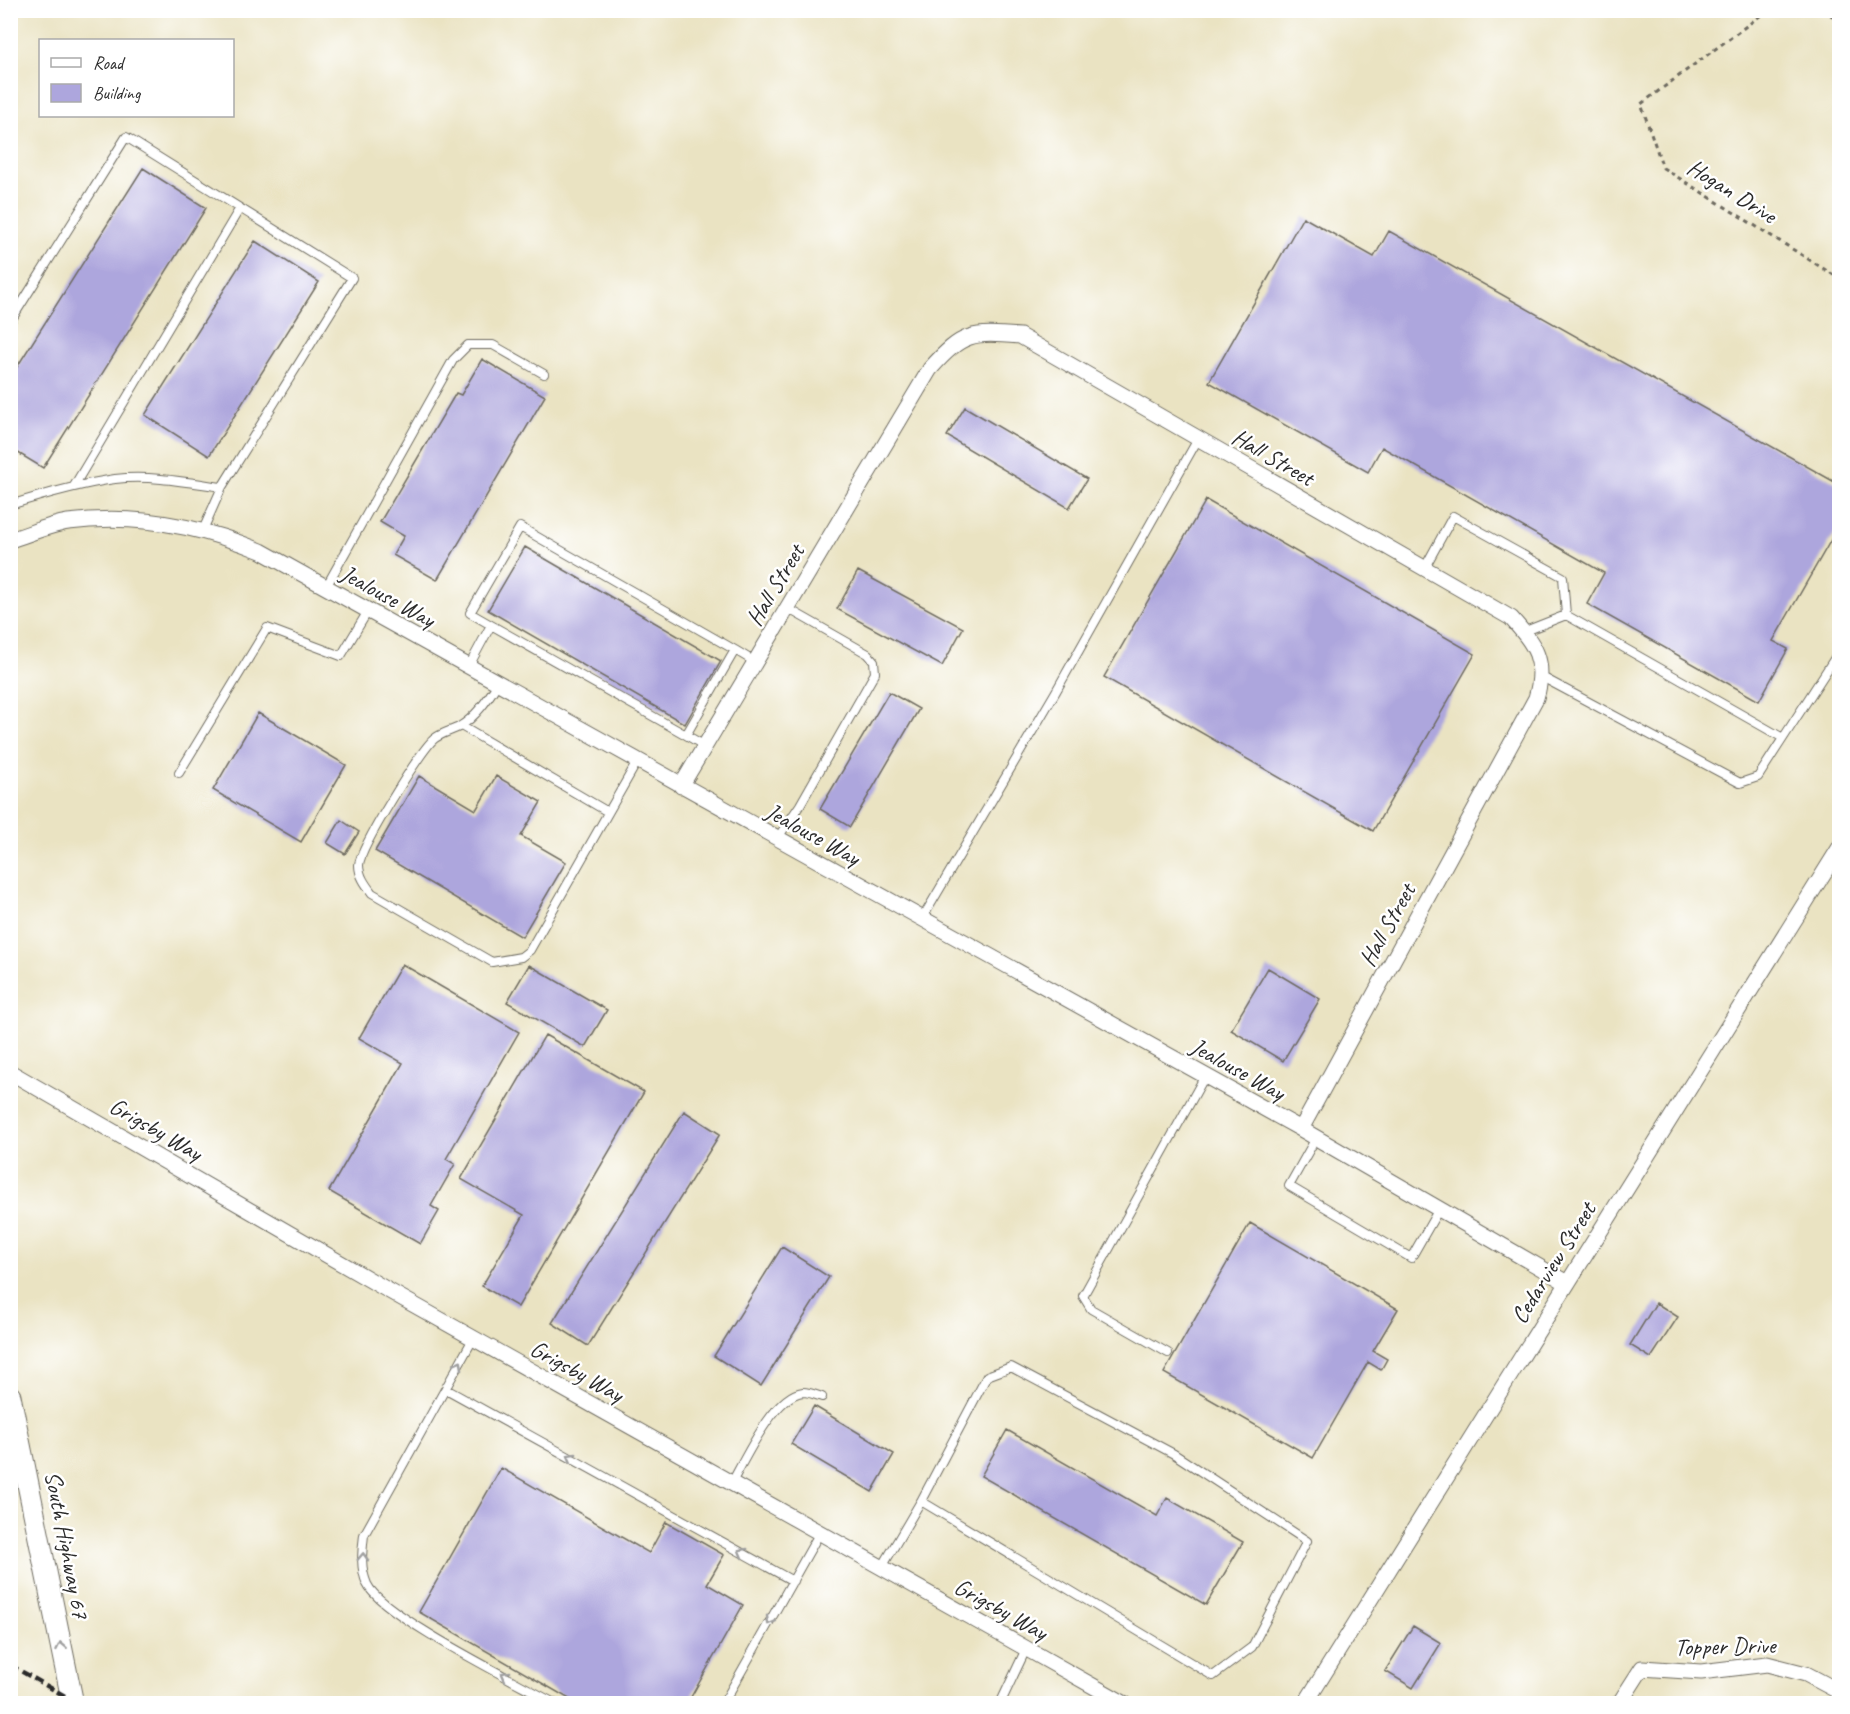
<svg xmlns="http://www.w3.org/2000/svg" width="1850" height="1714" font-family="Caveat,sans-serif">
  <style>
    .building { fill: #ada6dd }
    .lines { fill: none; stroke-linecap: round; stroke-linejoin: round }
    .lane-casing { stroke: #6e6b60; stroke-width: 10 }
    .street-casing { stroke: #6e6b60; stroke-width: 17 }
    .secondary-casing { stroke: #6e6b60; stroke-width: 23 }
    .path { stroke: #6e6b60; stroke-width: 3; stroke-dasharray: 4.5 4.5; stroke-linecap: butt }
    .lane { stroke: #fff; stroke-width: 8 }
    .street { stroke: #fff; stroke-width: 15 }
    .secondary { stroke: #fff; stroke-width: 21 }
    .rail { stroke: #2b2b2b; stroke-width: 4.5; stroke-dasharray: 9 4.5; stroke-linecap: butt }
    .oneway { stroke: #a0a0a0 }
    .labels { text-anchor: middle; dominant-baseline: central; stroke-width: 5; stroke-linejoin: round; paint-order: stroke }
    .street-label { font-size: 24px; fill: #2b2b2b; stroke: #fff }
  </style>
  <rect width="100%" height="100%" fill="#fff"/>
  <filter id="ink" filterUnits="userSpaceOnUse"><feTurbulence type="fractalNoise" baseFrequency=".0167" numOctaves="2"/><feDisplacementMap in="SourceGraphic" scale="12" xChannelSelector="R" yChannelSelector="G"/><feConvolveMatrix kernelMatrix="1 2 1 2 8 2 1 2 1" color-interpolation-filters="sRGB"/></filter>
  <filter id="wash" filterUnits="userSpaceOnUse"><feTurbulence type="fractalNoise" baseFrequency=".008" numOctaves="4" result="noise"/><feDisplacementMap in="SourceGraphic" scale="24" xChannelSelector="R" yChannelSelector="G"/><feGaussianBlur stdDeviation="1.35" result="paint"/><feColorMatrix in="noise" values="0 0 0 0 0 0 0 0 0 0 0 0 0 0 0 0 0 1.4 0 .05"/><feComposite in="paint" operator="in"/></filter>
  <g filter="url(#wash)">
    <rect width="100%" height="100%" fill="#eae3c2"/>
    <g id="blocks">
      <path class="building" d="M143,168L206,208L43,468L10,448V378Z
        M1303,217L1374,257L1389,231L1840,485V524L1773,641L1788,649L1759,701L1587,604L1604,573L1382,447L1368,472L1209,382Z
        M255,241L319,282L209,456L145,415Z
        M482,359L545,396L437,580L393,555L404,536L380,522L456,393L461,395Z
        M965,407L1087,479L1069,508L947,436Z
        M1206,500L1475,654L1373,831L1104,677Z
        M525,547L721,661L685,724L488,610Z
        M858,571L963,628L942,666L837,609Z
        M889,692L919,709L850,827L820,809Z
        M258,713L346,765L301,842L213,790Z
        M419,776L476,810L496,776L541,802L521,836L566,862L522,937L375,851Z
        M341,820L359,832L345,854L327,843Z
        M402,964L519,1032L446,1159L455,1164L431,1206L439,1211L420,1244L329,1191L403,1063L359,1038Z
        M529,965L607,1010L585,1047L507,1002Z
        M1268,968L1320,999L1283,1061L1231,1030Z
        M545,1035L644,1092L518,1307L482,1286L524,1215L461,1179Z
        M684,1111L720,1134L588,1346L552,1323Z
        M1250,1223L1398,1309L1373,1351L1387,1359L1381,1370L1368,1362L1313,1458L1164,1373Z
        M782,1247L829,1277L761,1386L714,1356Z
        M1656,1303L1678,1317L1651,1358L1630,1345Z
        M814,1406L894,1454L872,1492L791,1444Z
        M1007,1430L1157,1516L1167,1498L1243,1542L1206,1605L981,1476Z
        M501,1468L649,1553L666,1522L724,1555L707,1584L743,1605L687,1704H578L419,1612Z
        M1413,1626L1441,1643L1413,1688L1385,1671Z"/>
    </g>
  </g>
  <g filter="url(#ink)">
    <use href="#blocks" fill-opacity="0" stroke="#6e6b60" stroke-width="1.5"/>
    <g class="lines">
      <g class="lane-casing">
        <path id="lane" d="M10,322L126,137L352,278L222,487
          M74,486L240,208
          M10,505C45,494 79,484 115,479C150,475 187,482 222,487L203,530
          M1424,569L1453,516L1563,577L1566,615
          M326,587L453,360L468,345H493L544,374
          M491,625L686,735
          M1523,632L1566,615L1783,738
          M469,666L491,625L470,613L520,527L735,650
          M1542,677L1740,783L1758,777L1840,650
          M498,683C488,699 476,717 459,727C451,731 441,733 434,739C420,751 360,848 359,865C359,876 366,885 372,893L492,962L521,957L530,950L637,762
          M461,726L608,812
          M705,746L686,735L735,650L755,662
          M179,773L267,628L341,656L368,611
          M777,839L800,805L875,673L874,661L868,654L787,608
          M922,919L1055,693L1198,439
          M1316,1138L1289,1186L1411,1258L1439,1209
          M473,1339L364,1535C362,1552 360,1568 367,1584C381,1615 519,1683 556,1704
          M1168,1353L1091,1309L1083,1296L1205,1076
          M446,1389L793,1581
          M731,1484C744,1461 774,1395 803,1392C809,1392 816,1395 822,1397
          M881,1569L921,1501L1213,1676L1252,1647L1307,1541L1174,1454L1011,1367L987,1376L921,1501
          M723,1704L819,1534
          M1000,1704L1026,1649"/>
      </g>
      <g class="street-casing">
        <path id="street" d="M10,540C29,534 49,525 68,522C135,513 198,525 261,551L1301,1129L1567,1283
          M681,786L930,369C963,332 972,332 1020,336L1511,618C1535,645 1547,660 1536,698L1301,1129
          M10,1072L384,1288L1125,1704
          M1305,1704L1840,847
          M1619,1704L1642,1668L1701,1672L1767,1664L1806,1674L1840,1692"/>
      </g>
      <g class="secondary-casing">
        <path id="secondary" d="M10,1396L73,1704"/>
      </g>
      <path class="path" d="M1768,10L1641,104L1663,168L1840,279
        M1823,10L1840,21"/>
      <use href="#lane" class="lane"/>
      <use href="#street" class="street"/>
      <use href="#secondary" class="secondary"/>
      <path class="rail" d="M10,1665L79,1704"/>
    </g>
    <defs><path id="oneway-chevron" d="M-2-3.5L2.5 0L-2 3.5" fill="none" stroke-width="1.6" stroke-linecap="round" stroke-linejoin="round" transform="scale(1.5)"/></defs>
    <g class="oneway">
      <use href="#oneway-chevron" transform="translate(459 1365) rotate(-61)"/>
      <use href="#oneway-chevron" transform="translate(571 1457) rotate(-151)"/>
      <use href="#oneway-chevron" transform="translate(742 1552) rotate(-150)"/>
      <use href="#oneway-chevron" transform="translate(363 1557) rotate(-88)"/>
      <use href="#oneway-chevron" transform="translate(770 1621) rotate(120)"/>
      <use href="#oneway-chevron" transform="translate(61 1646) rotate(-101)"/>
      <use href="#oneway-chevron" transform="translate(505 1675) rotate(-151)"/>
    </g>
  </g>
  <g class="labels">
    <g class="street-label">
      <text transform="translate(1732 191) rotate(32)">Hogan Drive</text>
      <text transform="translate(1273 457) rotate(30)">Hall Street</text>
      <text transform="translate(775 585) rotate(-59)">Hall Street</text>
      <text transform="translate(388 596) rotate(29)">Jealouse Way</text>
      <text transform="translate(813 834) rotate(29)">Jealouse Way</text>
      <text transform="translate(1387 925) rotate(-61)">Hall Street</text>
      <text transform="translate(1238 1069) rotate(29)">Jealouse Way</text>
      <text transform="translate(156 1129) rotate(30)">Grigsby Way</text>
      <text transform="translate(1553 1263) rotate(-58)">Cedarview Street</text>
      <text transform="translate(577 1371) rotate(29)">Grigsby Way</text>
      <text transform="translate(67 1545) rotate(79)">South Highway 67</text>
      <text transform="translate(1001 1609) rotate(29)">Grigsby Way</text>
      <text transform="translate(1725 1646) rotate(-1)">Topper Drive</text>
    </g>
  </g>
  <rect width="1850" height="1714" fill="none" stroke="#fff" stroke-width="36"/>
  <rect x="39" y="39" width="195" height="78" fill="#ffffff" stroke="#aaaaaa" stroke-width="1.5"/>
  <rect x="51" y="58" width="30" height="9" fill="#ffffff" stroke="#aaaaaa" stroke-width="1.5"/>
  <text x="93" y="69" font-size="18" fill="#2b2b2b">Road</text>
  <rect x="51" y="84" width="30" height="18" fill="#ada6dd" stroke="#aaaaaa" stroke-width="1.5"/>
  <text x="93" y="99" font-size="18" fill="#2b2b2b">Building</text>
</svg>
